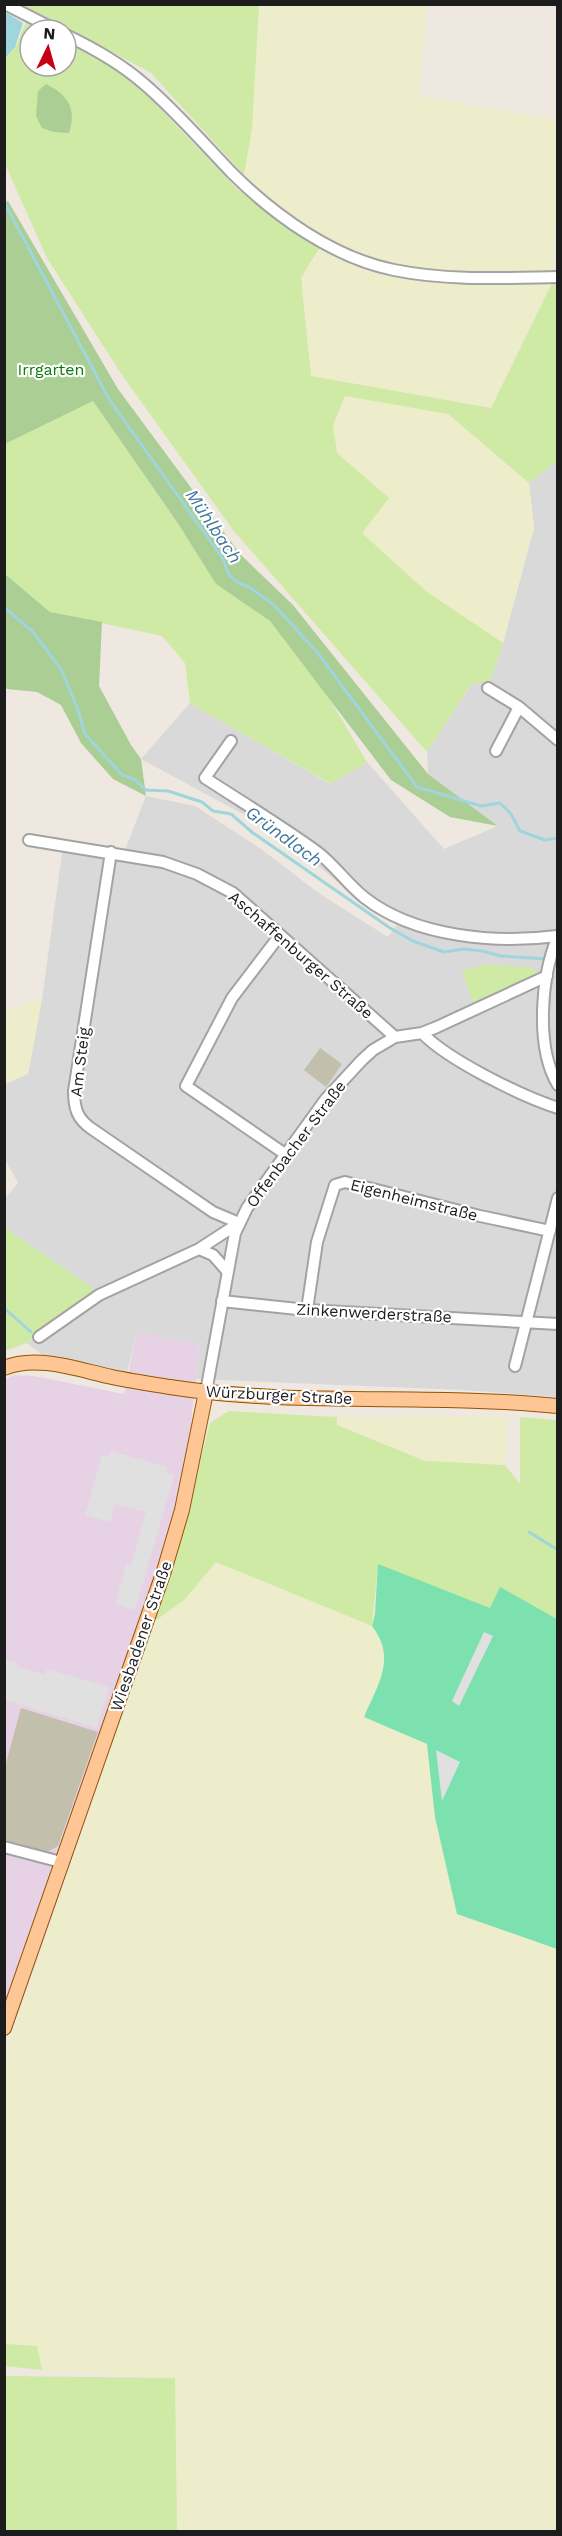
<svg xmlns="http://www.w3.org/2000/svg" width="562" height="2536" font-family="'Work Sans',sans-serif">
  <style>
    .residential { fill: #dad9d9 }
    .industrial { fill: #e7d2e5 }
    .construction { fill: #c2c0ac }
    .farmland { fill: #ededcb }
    .grass { fill: #ceeaa4 }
    .forest { fill: #abce94 }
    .pitch { fill: #7ce0af }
    .parking { fill: #e0e0e0 }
    .water { fill: #9fd5dd }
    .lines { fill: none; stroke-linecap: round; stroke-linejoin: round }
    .stream { stroke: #9fd5dd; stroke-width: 3 }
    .minor-casing { stroke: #a3a3a3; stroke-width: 14 }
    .major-casing { stroke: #935400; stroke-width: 16 }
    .minor { stroke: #fff; stroke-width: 10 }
    .major { stroke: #fec695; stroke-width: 14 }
    .labels { text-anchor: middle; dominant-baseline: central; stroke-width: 4.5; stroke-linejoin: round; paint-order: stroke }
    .park-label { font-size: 16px; fill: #0a7b08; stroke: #fff }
    .street-label { font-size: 16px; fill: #1c1c1c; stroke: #fff }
    .water-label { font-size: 18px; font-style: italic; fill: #41789d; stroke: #fff }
  </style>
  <rect width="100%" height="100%" fill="#eee8e1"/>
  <path class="residential" d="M557,461L558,955L555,970L558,971L557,1397L462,1390L196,1379L200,1345L137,1332L127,1372L45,1357L27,1343L59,1316L95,1293L91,1287L5,1228L4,1200L18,1183L5,1159V1084L28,1074L42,999L64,839L125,850L146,796L195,806L261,849L320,894L388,937L398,923L376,914L322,869L252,819L141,759L190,703L330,784L367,762L444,849L498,826L428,774L427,752L473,682L489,683L503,643L534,528L529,483Z"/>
  <path class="industrial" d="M137,1331L200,1345L192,1411L190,1453L160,1569L5,2004V1380L13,1375L34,1376L124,1394Z"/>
  <path class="construction" d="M320,1048L342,1064L326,1087L304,1070Z
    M21,1708L98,1732L58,1846L47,1852L5,1840V1767Z"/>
  <path class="farmland" d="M259,5H427L419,96L557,120V192L552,283L476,438L529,483L534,528L503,643L427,592L361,533L389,498L337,453L333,425L345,396L448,414L476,438L491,408L311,376L301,278L320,245L244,175L252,128Z
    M42,999L28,1074L5,1084V1010Z
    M507,1416L505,1465L425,1461L337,1425V1417Z
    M216,1562L372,1626L381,1638L386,1665L364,1716L427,1744L435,1817L457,1914L557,1949V2531H177L175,2378L42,2370L37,2347L5,2344L6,2053L155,1621L184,1600Z"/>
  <path class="grass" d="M11,5H259L252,128L244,175L151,73L64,26Z
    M27,19L46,30H30V66H66V41L132,79L238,190L321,245L301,278L311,376L491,408L552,283H557V461L529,483L448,414L345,396L333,425L337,453L389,498L362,533L427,592L503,643L489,683H472L427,752L233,530L122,375L47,258L5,164L4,58L17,44Z
    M93,401L177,522L216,584L270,621L327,695L367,762L331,784L190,703L185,663L162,636L50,612L5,574V444Z
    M488,964L533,968L538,973L473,1003L462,971Z
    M5,1228L91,1287L95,1293L59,1316L27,1343L5,1351Z
    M229,1411L337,1417V1425L425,1461L505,1465L520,1484V1417L557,1420V1619L501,1588L490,1608L378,1565L372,1626L216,1562L184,1600L155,1621L172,1571L210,1423Z
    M5,2344L37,2346L42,2370L5,2366Z
    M5,2376L175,2378L177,2531H5Z"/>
  <path class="forest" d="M46,84C68,95 77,108 69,133L54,132L42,128L36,116L38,91Z
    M8,201L118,389L240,554L293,605L428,774L498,826L450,817L391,780L270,621L216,584L177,522L93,401L5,444L4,203Z
    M5,574L50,612L102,622L99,686L131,745L141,759L146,796L113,779L81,743L61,705L37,692L7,689L5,685Z"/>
  <path class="pitch" d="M378,1564L490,1608L500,1587L557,1619V1949L457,1914L435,1817L427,1744L364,1717C378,1684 397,1658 372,1626L375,1614Z"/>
  <path class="parking" d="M111,1451L167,1467L166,1473L174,1476L135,1610L115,1604L126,1564L131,1566L146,1512L115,1504L110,1522L85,1515L102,1455L109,1457Z
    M484,1632L493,1636L459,1706L452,1701Z
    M4,1659L18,1663L17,1667L45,1675L47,1669L109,1687L97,1728L5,1700Z
    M436,1750L460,1762L442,1801Z"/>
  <path class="water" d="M5,12L23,23L15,47L5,58Z"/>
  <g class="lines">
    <path class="stream" d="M4,202L109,399L223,559L229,575L237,582L249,587L273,604L317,652L417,787L481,806L500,803L511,814L520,831L545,840L558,838
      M4,607L32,631L61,669L78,710L85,734L122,775L134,779L146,790L168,791L202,802L213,811L231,814L253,833L390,928L413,941L444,952L464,949L482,951L501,956L547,959
      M4,1308L31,1332
      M529,1532L558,1550"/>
    <g class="minor-casing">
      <path id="minor" d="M5,4L56,30
        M66,35C93,48 120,63 143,83C175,110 203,143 232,173C275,216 334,258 394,270C448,281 503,278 558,277
        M488,688L519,707L558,740
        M231,741L205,778C242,802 280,825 316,851C334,864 347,884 365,898C415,937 496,944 557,936
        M496,751L519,707
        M29,840L163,862L197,874L233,893L395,1037
        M111,852L74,1091C74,1108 77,1119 92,1129L213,1212L239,1223
        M280,935L232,998L186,1086L285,1154
        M558,936C541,976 535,1047 558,1085
        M422,1033C448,1060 521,1096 558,1108
        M199,1249L213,1255L228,1272
        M222,1301L307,1310L558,1324
        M307,1310L317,1242L335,1185L345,1182L480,1216L550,1231
        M39,1337L99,1295L199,1249L239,1223
        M515,1366L558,1198
        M206,1392L235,1233L247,1208L325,1100L362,1060L373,1050L395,1037L422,1033L437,1027L547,976
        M4,1847L61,1862"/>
    </g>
    <g class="major-casing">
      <path id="major" d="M4,1368C37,1354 79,1370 112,1377C131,1381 151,1384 170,1387C298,1407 429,1393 558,1406
        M4,2028L164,1571L182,1510L206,1392"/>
    </g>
    <use href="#minor" class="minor"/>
    <use href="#major" class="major"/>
  </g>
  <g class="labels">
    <g class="park-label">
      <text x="51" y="369">Irrgarten</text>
    </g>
    <g class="street-label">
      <text transform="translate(301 955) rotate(41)">Aschaffenburger Straße</text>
      <text transform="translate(80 1062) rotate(-83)">Am Steig</text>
      <text transform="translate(296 1144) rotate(-53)">Offenbacher Straße</text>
      <text transform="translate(414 1200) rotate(14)">Eigenheimstraße</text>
      <text transform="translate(374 1313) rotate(3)">Zinkenwerderstraße</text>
      <text transform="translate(279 1395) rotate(3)">Würzburger Straße</text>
      <text transform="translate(141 1636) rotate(-71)">Wiesbadener Straße</text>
    </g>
    <g class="water-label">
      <text transform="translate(214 526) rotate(56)">Mühlbach</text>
      <text transform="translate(284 836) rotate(36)">Gründlach</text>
    </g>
  </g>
  <rect width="562" height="2536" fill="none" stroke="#1c1c1c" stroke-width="12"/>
  <g transform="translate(48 48) rotate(5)"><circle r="28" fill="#ffffff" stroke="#a4a4a4" stroke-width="1.5"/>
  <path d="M0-4.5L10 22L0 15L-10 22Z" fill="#c70014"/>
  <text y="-9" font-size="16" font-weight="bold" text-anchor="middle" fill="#1c1c1c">N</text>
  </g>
</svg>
